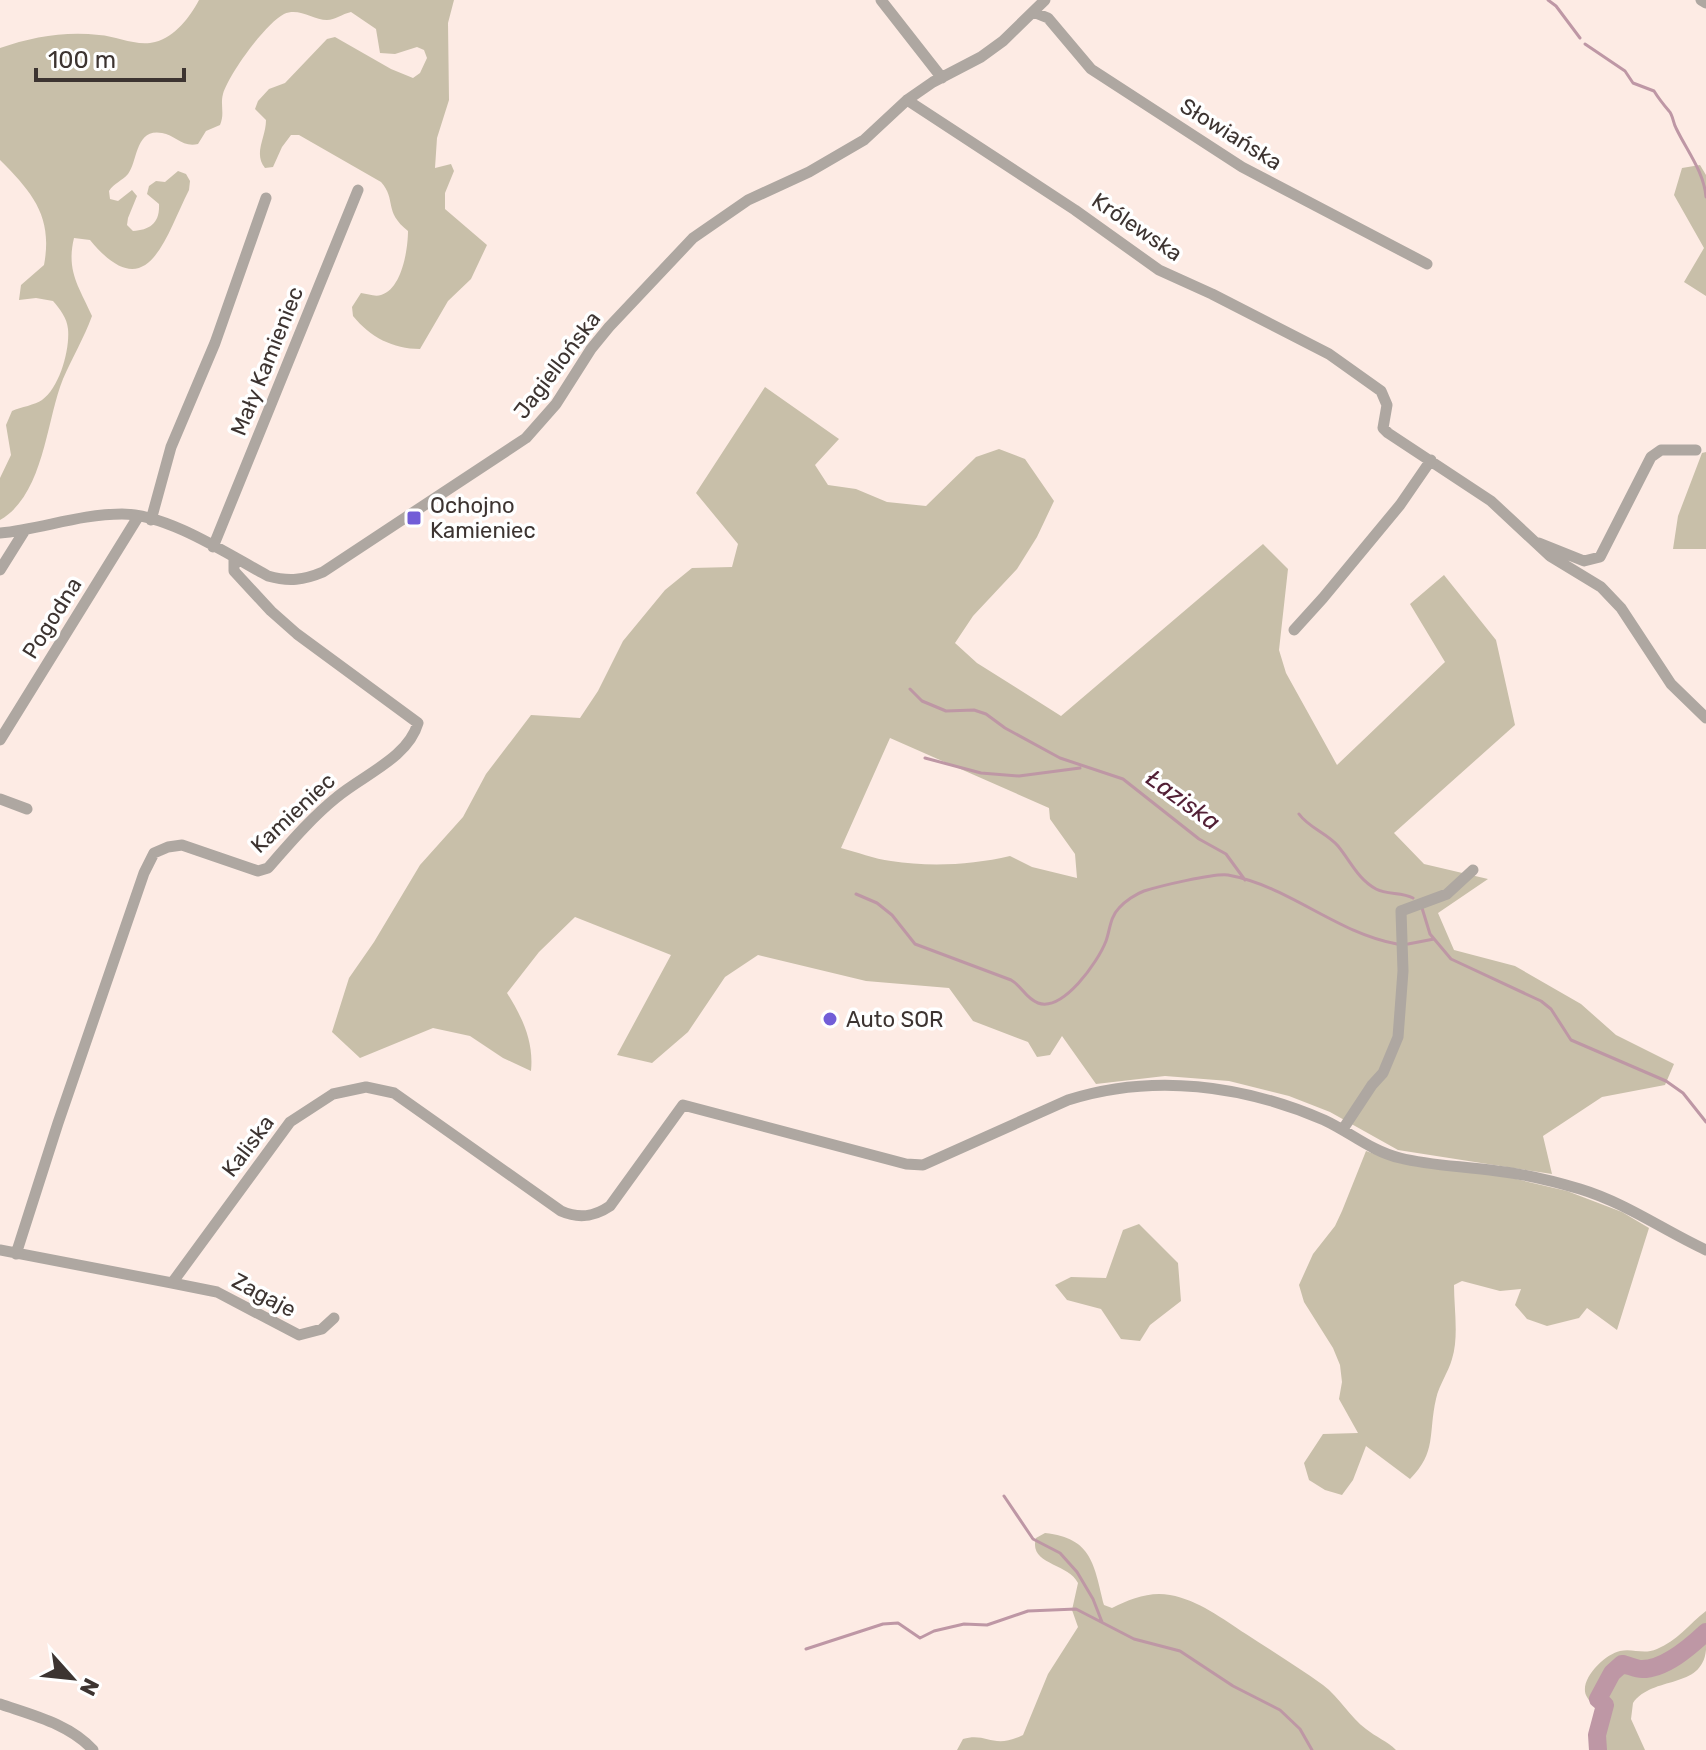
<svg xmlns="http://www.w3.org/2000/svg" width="1706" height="1750" font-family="Rubik,sans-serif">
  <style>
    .green { fill: #c8bfa9; fill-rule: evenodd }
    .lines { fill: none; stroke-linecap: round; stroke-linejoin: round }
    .stream { stroke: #be97a5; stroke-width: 3 }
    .river { stroke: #be97a5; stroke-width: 18 }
    .street { stroke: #aea7a1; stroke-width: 11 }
    .poi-dot { fill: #725dd7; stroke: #fff; stroke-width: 3 }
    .labels { text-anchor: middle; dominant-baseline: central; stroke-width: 7; stroke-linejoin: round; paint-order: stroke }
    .street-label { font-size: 22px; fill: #3d3431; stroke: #fff }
    .poi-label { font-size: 22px; fill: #3d3431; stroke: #fff; text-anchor: start }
    .water-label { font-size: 24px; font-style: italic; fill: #532036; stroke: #fff }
  </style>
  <rect width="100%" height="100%" fill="#fdebe4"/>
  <path class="green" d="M199,0H454L448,23L449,100L437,138L435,168L451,164L454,171L445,193V209L487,245L471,279L448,301L420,349C393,349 370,337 353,316L352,307L361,293C368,294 375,297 381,295C402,289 408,249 408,231C383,211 397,200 381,182L299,135H291L282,147L273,167L265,168C253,153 266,138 266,120L255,109L258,101L269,89L285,83L327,39L335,37L391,69L413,78L420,73L427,58L424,50L417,47L395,54L380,53L376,29L351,12C342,14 335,20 327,20C313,20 299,7 284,14C265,24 229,74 223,94C220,105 225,114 220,125L206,131L198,144C183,148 175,135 162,133C135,128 138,161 128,174C122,181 114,183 109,191L110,199L118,201L132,190L137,196L128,218L127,225L133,231C150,230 160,223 159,204L147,194L149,186L156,181L165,182L178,171L186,174L190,181L189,190C165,237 148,310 90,240L74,238C66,271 79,287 92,316C84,338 72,358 63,379C46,421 44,495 0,520V478L11,455L6,425L12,411C21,407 35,405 42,400C60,387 70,349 68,329C67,318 60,309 53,301L36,298L19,300L21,285L44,265C53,217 33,193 0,160V48C32,37 65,31 99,35C117,36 137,47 155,42C175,37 190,17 199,0Z
    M1700,165L1706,175V296L1684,282L1704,248L1674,195L1682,168Z
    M765,387L839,439L815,465L828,485L856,489L887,502L926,506L976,457L999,449L1025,459L1054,501L1037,537L1017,569L973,616L955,643L977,663L1061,716L1263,544L1288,569L1279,650L1286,673L1337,765L1445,662L1410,604L1444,575L1496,640L1515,725L1394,833L1424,864L1488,879L1438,913L1454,950L1515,966L1581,1004L1616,1035L1674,1064L1665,1085L1602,1097L1543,1136L1552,1174L1398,1150L1330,1112L1289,1096L1229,1081L1165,1076L1096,1084L1062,1036L1050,1055L1037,1057L1028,1042L973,1021L949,988L866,981L758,955L725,977L688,1032L652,1063L617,1055L671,955L575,917L539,952L507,993C522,1017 534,1041 531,1071L503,1058L470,1036L433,1028L360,1058L332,1032L349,978L374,942L420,865L463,817L486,774L531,715L580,718L598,691L623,641L665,590L692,568L732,567L738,544L696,493ZM890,738L1049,808L1050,819L1075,854L1077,878L1032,867L1010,856C972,865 929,867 891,861C874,859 857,852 841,848Z
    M1706,452V549H1673L1678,516L1702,453Z
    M1366,1151L1400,1163L1499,1175L1567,1191L1622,1212L1649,1228L1617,1330L1587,1308L1579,1318L1547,1326L1527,1319L1515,1305L1521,1289L1500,1291L1462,1281L1454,1285C1454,1308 1459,1337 1452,1359C1448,1373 1439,1385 1436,1399C1428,1434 1437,1452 1410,1479L1366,1446L1353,1480L1342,1495L1325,1490L1309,1480L1304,1463L1323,1434L1358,1433L1339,1399L1342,1382L1340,1365L1333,1348L1304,1302L1299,1285L1313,1254L1335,1226L1342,1211Z
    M1139,1224L1178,1263L1181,1301L1150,1325L1140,1341L1121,1339L1101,1309L1067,1300L1055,1285L1071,1277L1106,1278L1123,1230Z
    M1045,1533C1093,1538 1094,1566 1104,1605L1112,1608C1130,1599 1150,1591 1170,1595C1198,1600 1223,1619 1246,1634C1272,1651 1298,1667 1323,1685C1339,1697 1350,1717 1366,1729C1376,1737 1387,1741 1396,1750H957L963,1739C987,1732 993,1750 1023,1735L1048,1674L1078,1627L1072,1610L1078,1583C1068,1563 1028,1565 1036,1538Z
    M1706,1611C1706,1624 1706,1637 1706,1650C1702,1690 1653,1675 1633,1703L1631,1719L1645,1750H1593L1608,1721L1606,1713C1600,1708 1590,1704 1587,1697C1577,1681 1605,1654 1620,1651C1633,1648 1643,1655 1657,1649C1677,1641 1689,1624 1706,1611Z"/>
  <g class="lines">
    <path class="stream" d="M1548,0L1556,6L1580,38
      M1585,44L1625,71L1633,83L1654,91C1659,99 1663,104 1669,111C1673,115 1673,123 1676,128C1687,151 1704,172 1706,197
      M910,689L922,701L946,711L974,710L986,714L1005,728L1060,758L1123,779L1199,839L1226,854L1245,880
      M925,758L981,773L1019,776L1080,768
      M1299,814C1309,828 1327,833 1338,846C1351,862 1358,879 1376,889C1387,895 1402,892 1413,898
      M856,894L877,903L892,915L915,944L1011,980C1022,986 1025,998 1038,1003C1063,1012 1098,962 1106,941C1110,930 1110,917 1119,908C1125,901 1136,894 1144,891C1160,886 1214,873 1228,875C1289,886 1336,933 1397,944
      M1422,908L1430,934L1451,959L1541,1001L1551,1009L1571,1040L1666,1081L1683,1093L1706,1122
      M1408,944L1434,939
      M1004,1496L1033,1539L1060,1553L1077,1572L1093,1599L1102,1622
      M806,1649L883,1624L898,1623L920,1638L934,1631L964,1624L987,1625L1028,1611L1076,1609L1134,1639L1180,1651L1233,1686L1280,1710L1300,1729L1312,1750"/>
    <path class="river" d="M1598,1750L1597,1735L1605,1705L1598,1699L1612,1673L1622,1664C1628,1665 1636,1669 1642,1669C1665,1669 1690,1647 1706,1632"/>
    <path class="street" d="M881,0L942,78
      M1701,0L1706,3
      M1033,12L1048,18L1091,69L1242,167L1427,264
      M907,100L1075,210L1159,270L1212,294L1329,354L1381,391L1387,405L1383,428L1388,433L1491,501L1550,556L1601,587L1621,608L1671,684L1706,718
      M151,520L171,447L215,343L266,198
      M0,533C41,529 80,514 122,514C168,514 229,555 268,576C289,582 304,580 323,572L526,438L556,404L591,349L609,327L693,238L748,200L809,172L864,140L907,100L933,82L981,57L1003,41L1045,0
      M1539,543L1584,561L1600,557L1651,457L1661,450H1696
      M213,547L358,190
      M0,570L25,530
      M1294,630L1323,598L1400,505L1431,460
      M0,740L138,517
      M0,799L27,809
      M1343,1129L1372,1085L1383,1073L1398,1037L1403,971L1401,911L1447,894L1473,870
      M0,1250L172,1283L290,1122L333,1094L366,1087L394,1093L561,1211C579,1219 594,1217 610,1206L683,1105L906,1164L923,1165L1068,1100C1153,1073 1243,1085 1324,1120C1350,1132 1371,1151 1400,1158C1431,1166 1464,1166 1497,1171C1524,1174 1553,1181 1580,1189C1626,1203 1663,1230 1706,1250
      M16,1254L58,1123L144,873L154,853L168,847L182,845L258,871L268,868C289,844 312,817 337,797C363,775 408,758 418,723L297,634L271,611L234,571V558
      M172,1283L217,1292L299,1335L322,1329L334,1318
      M0,1704C32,1715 70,1724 93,1750"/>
  </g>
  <g class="poi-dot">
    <rect x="406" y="510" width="16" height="16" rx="4"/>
    <circle cx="830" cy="1019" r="8"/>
  </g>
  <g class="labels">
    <g class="street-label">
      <text transform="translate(1231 134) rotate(32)">Słowiańska</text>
      <text transform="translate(1137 227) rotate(34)">Królewska</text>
      <text transform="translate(267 361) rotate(-68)">Mały Kamieniec</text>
      <text transform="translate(557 365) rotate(-53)">Jagiellońska</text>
      <text transform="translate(52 618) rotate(-58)">Pogodna</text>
      <text transform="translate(293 813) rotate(-43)">Kamieniec</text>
      <text transform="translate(248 1146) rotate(-53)">Kaliska</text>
      <text transform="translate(264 1295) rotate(28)">Zagaje</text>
    </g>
    <g class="poi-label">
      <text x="430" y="505">Ochojno<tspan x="430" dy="25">Kamieniec</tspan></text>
      <text x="846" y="1019">Auto SOR</text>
    </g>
    <g class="water-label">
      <text transform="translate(1183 800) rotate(36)">Łaziska</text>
    </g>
  </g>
  <g transform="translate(72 1678) rotate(117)" stroke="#ffffff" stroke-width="6" paint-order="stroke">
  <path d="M0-6L14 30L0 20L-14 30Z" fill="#3d3431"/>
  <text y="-12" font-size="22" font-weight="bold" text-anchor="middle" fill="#3d3431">N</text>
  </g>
  <path d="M36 68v12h148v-12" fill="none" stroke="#3d3431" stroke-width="4"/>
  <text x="48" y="68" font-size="24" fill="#3d3431" stroke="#ffffff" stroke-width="6" paint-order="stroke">100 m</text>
</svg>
